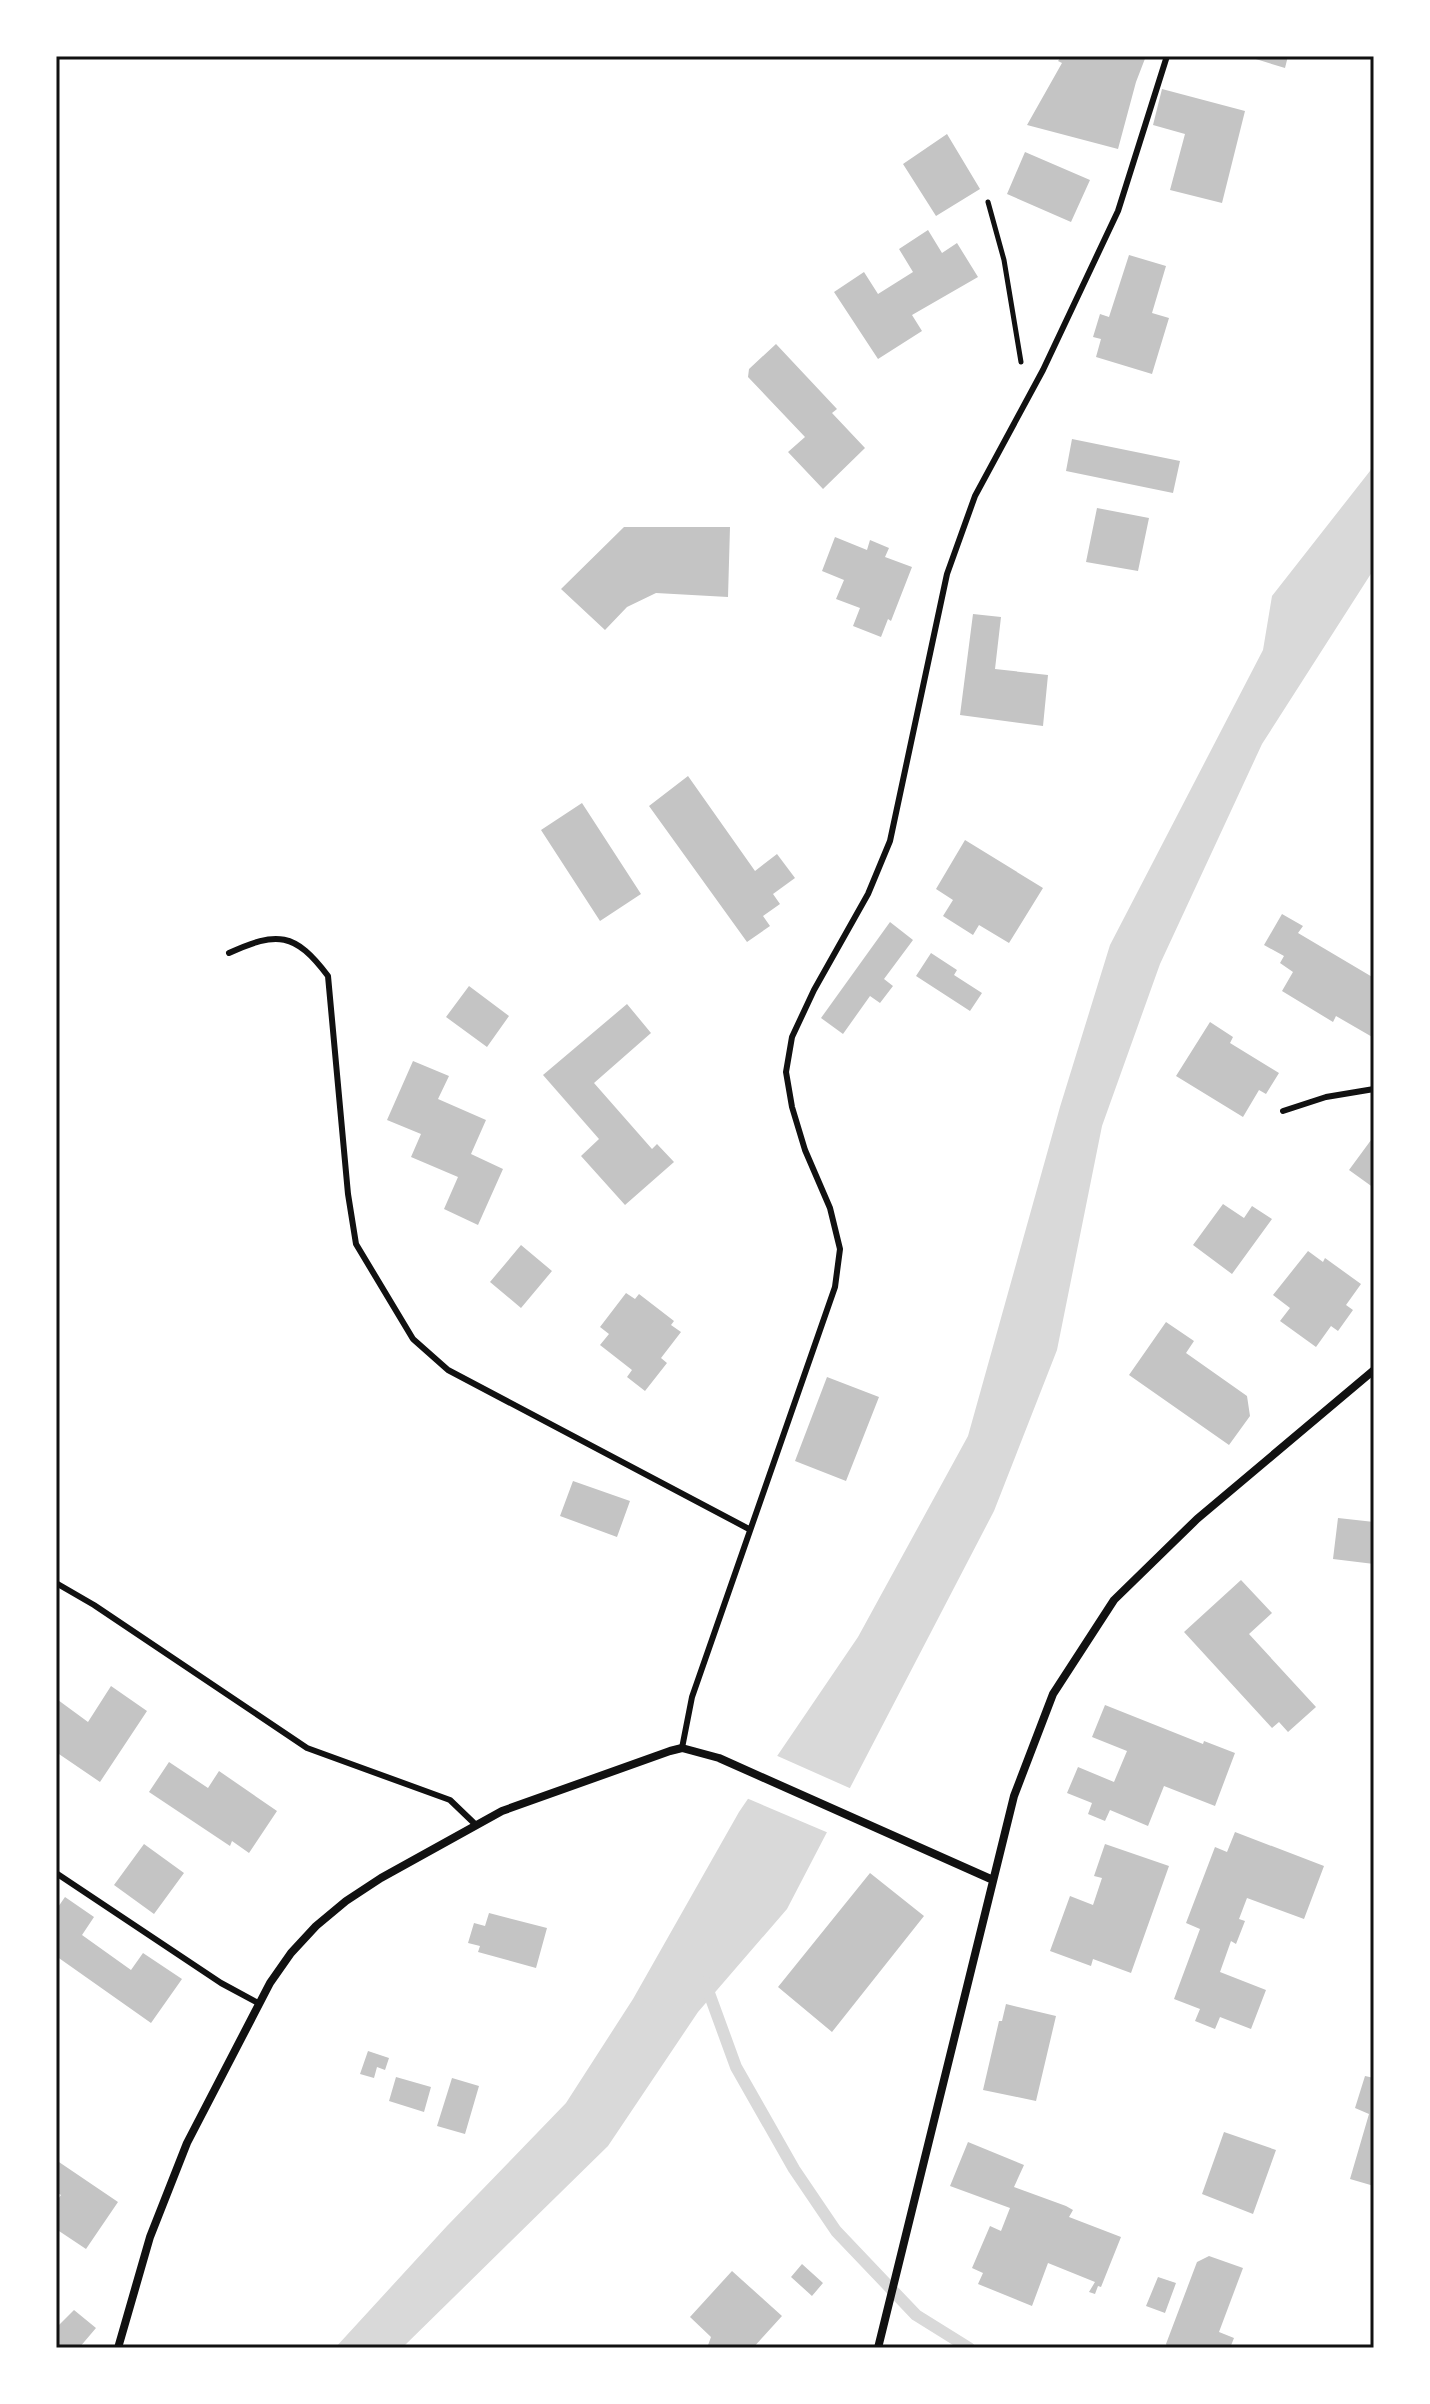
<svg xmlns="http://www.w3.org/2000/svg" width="1430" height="2404" font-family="'PT Sans Narrow',sans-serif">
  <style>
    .water { fill: #d9d9d9 }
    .pier { fill: #fff }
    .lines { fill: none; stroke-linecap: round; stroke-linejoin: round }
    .stream { stroke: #d9d9d9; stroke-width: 12 }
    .building { fill: #c4c4c4 }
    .path { stroke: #111; stroke-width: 5 }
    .service { stroke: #111; stroke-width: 6 }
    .minor { stroke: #111; stroke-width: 8 }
    .neatline { fill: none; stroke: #111; stroke-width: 3 }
  </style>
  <rect width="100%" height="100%" fill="#fff"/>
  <path class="water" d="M1374,463V569L1262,744L1160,964L1102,1126L1057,1350L994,1511L787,1909L698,2012L608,2146L402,2348H335L447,2226L566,2103L633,1999L739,1812L858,1637L968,1436L1060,1107L1110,945L1263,650L1272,596L1370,471Z"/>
  <path class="pier" d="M773,1754L854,1790L831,1834L744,1797Z"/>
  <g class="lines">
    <path class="stream" d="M705,1982L736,2067L794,2169L836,2231L916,2315L969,2348"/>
  </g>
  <path class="building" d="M1062,56H1146L1136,82L1118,149L1027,125L1062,63L1058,61Z
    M1246,56H1288L1285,68Z
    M1162,89L1245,111L1222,203L1170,190L1185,134L1153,125Z
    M947,134L980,189L936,216L903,164Z
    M1025,152L1090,180L1071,222L1007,194Z
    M928,230L942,253L957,243L978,277L912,315L922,331L878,359L834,292L864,272L878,294L913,272L899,249Z
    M1129,255L1166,266L1152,313L1169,318L1152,374L1096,357L1101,339L1093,337L1100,314L1109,317Z
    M776,344L837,409L832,413L865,448L823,489L788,452L805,437L748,377L749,369Z
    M1072,439L1180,461L1173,493L1066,471Z
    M1097,508L1149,518L1138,571L1086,562Z
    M624,527H730L728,597L656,593L627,607L605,630L561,589Z
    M835,537L867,550L870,540L889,548L885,557L912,567L891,621L888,619L881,637L853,626L860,608L836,599L844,580L822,571Z
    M973,614L1001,617L995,669L1048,675L1043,726L960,715Z
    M688,776L755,871L777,854L795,878L773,894L780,904L763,916L770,926L747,942L649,806Z
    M582,803L641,894L600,921L541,830Z
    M965,840L1043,888L1009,943L979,925L973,935L943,916L953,900L936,889Z
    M1282,914L1303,926L1298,933L1374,978V1038L1336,1016L1333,1022L1282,991L1293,972L1280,963L1284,956L1264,945Z
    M890,922L913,940L884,979L893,986L880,1003L870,996L843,1034L821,1018Z
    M931,953L957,970L954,975L982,993L970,1011L916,976Z
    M469,986L509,1016L487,1047L446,1017Z
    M627,1004L651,1033L594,1083L652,1149L657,1144L674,1162L625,1205L581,1156L599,1139L543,1075Z
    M1210,1022L1233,1037L1230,1043L1279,1073L1266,1094L1259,1090L1243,1117L1176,1076Z
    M413,1061L449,1076L438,1099L486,1120L471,1154L503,1169L478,1225L444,1209L458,1177L411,1157L421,1134L387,1120Z
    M1374,1136V1188L1349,1170Z
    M1223,1204L1244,1218L1252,1206L1272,1219L1232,1274L1193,1245Z
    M521,1245L552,1271L521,1308L490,1282Z
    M1308,1251L1323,1262L1325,1258L1361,1284L1346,1305L1353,1310L1338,1331L1331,1326L1316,1347L1280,1321L1290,1308L1273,1295Z
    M626,1293L635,1299L639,1294L674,1321L671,1325L681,1332L661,1358L667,1363L645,1391L627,1377L632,1370L600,1345L609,1334L600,1327Z
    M1166,1322L1194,1341L1186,1353L1247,1396L1250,1416L1229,1445L1129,1375Z
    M827,1377L879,1397L846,1481L795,1461Z
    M573,1481L630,1501L617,1537L560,1516Z
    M1338,1518L1374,1522V1564L1333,1559Z
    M1241,1580L1272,1613L1249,1634L1316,1707L1288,1732L1279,1722L1272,1728L1184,1632Z
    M111,1686L147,1711L100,1782L56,1752V1703L58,1700L88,1722Z
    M1105,1705L1203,1744L1204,1741L1235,1753L1215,1806L1164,1786L1148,1826L1110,1810L1105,1821L1088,1814L1092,1803L1067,1793L1078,1767L1114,1782L1127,1751L1092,1737Z
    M169,1762L208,1788L219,1771L277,1811L249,1853L232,1841L230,1846L149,1792Z
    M1235,1832L1324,1866L1304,1919L1247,1898L1239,1919L1245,1921L1236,1944L1231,1941L1220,1972L1266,1990L1251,2029L1220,2017L1215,2029L1195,2021L1200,2009L1174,1999L1200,1929L1186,1923L1215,1847L1227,1852Z
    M144,1844L184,1873L154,1914L114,1885Z
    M1105,1844L1169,1866L1131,1973L1093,1959L1091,1966L1050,1951L1070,1896L1093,1905L1102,1878L1094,1876Z
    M870,1873L924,1916L832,2032L778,1987Z
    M65,1897L94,1917L82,1935L131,1970L143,1953L182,1979L151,2023L56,1956V1910Z
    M489,1913L547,1928L536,1968L478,1952L480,1946L468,1943L474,1923L485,1926Z
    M1006,2004L1056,2016L1036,2101L983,2090L999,2021H1002Z
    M368,2051L389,2058L385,2070L377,2067L374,2078L360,2074Z
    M1365,2076L1374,2078V2186L1350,2179L1369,2114L1355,2108Z
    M396,2077L431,2087L424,2112L389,2101Z
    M452,2078L479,2086L465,2134L437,2126Z
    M1224,2132L1276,2150L1253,2214L1202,2194Z
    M968,2142L1024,2165L1014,2187L1066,2206L1073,2210L1069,2217L1121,2237L1101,2287L1098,2286L1095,2294L1089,2292L1095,2282L1048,2263L1032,2306L978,2284L983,2273L972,2268L990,2226L1001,2231L1010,2208L950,2186Z
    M56,2160L118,2202L86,2249L56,2229V2202L61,2195L56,2192Z
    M1209,2256L1243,2268L1219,2332L1234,2338L1230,2348H1168L1166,2344L1197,2262Z
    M802,2264L823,2283L812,2296L791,2277Z
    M732,2271L782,2316L753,2348H707L711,2337L690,2317Z
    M1158,2277L1176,2283L1165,2313L1146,2306Z
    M74,2310L96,2328L79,2348H56V2328Z"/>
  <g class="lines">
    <path class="path" d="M988,202L1004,260L1021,362"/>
    <path class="service" d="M229,953C277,931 295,932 328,976L348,1194L356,1244L413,1339L448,1370L749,1529
      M1283,1111L1326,1097L1374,1089
      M56,1583L94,1605L307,1748L450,1800L476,1825
      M682,1748L692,1697L835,1287L840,1249L830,1208L805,1150L792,1107L786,1072L792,1037L814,990L868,894L890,841L947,574L975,496L1043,370L1118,211L1167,56
      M56,1873L221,1983L258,2003"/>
    <path class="minor" d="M118,2348L150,2237L187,2143L270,1983L291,1953L316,1926L346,1901L381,1878L502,1811L670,1751L682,1748L719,1758L993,1880
      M878,2348L1014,1796L1053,1694L1114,1600L1197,1519L1374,1370"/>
  </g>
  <rect width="1430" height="2404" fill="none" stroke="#ffffff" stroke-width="116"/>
  <rect x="58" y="58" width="1314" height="2288" class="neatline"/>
</svg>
